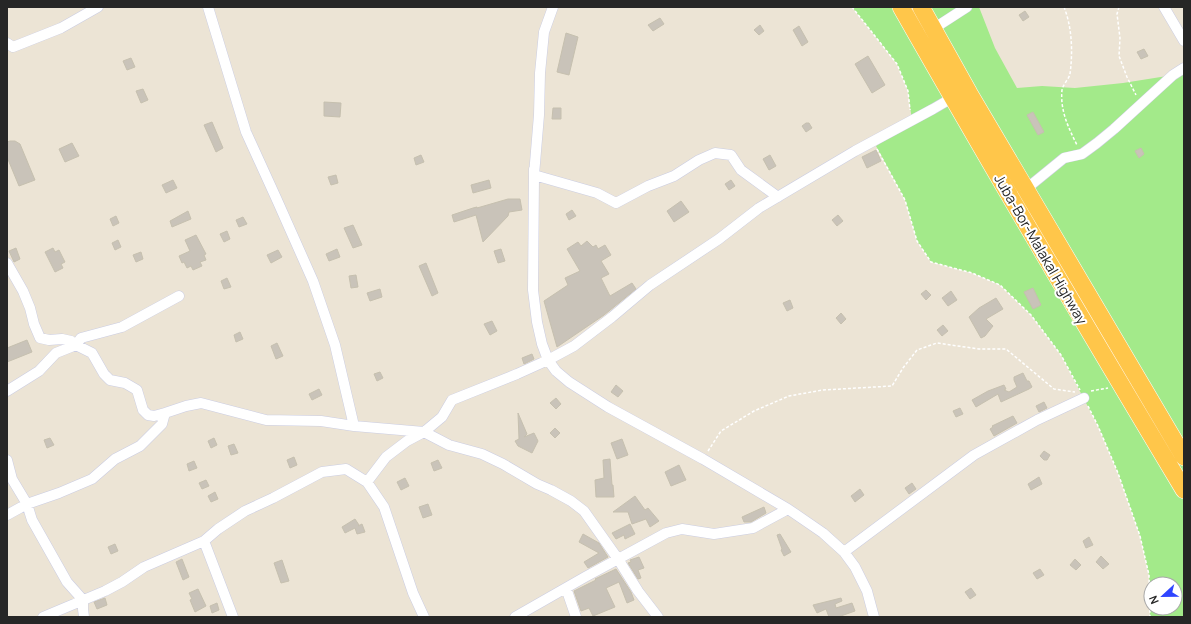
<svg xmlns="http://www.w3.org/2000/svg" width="1191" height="624" font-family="Manrope,sans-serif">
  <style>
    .green { fill: #a3ea8a; fill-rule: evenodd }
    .building { fill: #c9c3b9; stroke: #c6c0af }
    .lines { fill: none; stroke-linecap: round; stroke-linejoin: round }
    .minor-casing { stroke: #cbcde2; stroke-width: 11 }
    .trunk-casing { stroke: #fff; stroke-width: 18 }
    .path { stroke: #fff; stroke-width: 1.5; stroke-dasharray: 3 2; stroke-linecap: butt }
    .minor { stroke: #fff; stroke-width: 10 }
    .trunk { stroke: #ffc64a; stroke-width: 17 }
    .labels { text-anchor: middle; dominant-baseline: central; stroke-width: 4; stroke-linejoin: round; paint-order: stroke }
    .street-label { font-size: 14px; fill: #262626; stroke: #fff }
  </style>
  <rect width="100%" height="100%" fill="#ece4d5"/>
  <path class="green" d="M852,7H979L995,48L1017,88L1042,86L1075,88L1123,83L1167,76L1184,65V617H1150L1149,575L1140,536L1118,473L1098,426L1061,355L1031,315L1000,285L972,273L931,262L917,241L905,200L876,146L912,121L908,91L897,64ZM1151,584H1175V608H1151Z"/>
  <path class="building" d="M1025,11L1029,17L1023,21L1019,15Z
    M660,18L664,24L653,31L648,25Z
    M760,25L764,31L759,35L754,30Z
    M799,26L808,42L802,46L793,30Z
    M566,33L578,37L569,75L557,72Z
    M1144,49L1148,56L1141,59L1137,52Z
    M868,56L885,85L872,93L855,64Z
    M131,58L135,67L127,70L123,61Z
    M143,89L148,100L141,103L136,91Z
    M324,102L341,103L340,117L324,116Z
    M553,108H561V119H552Z
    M1033,112L1044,132L1038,135L1027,115Z
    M212,122L223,148L216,152L204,125Z
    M806,123H809L812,128L806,132L802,126Z
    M10,141H15L20,144L35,180L19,186L7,157V142Z
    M72,143L79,156L65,162L59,149Z
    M1141,148L1144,154L1139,158L1135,151Z
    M876,150L881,161L867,168L862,157Z
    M421,155L424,162L416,165L414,158Z
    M770,155L776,166L769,170L763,159Z
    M336,175L338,183L331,185L328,177Z
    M173,180L177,188L166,193L162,185Z
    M489,180L491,188L473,193L471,185Z
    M731,180L735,186L729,190L725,184Z
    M508,199H520L522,210L509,212L508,216L483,242L476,215L454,222L452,215L473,208L477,207V208Z
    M681,201L689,212L674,222L667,211Z
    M572,210L576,216L569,220L566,214Z
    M188,211L191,219L172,227L170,221Z
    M838,215L843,221L837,226L832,220Z
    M116,216L119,223L113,226L110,219Z
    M243,217L247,224L239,227L236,220Z
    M353,225L362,245L353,248L344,228Z
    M227,231L230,239L224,242L220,234Z
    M196,235L206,254L204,255L206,260L200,262L202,266L193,270L191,266L187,268L184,262L182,263L179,256L190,251L185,240Z
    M118,240L121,247L115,250L112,243Z
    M587,241L593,247L596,245L598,249L605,245L611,255L601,261L609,274L601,278L610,296L632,283L636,289L604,315L557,347L544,301L568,285L565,278L580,271L567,249L578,242L581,246Z
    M16,248L20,259L14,262L9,251Z
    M53,248L55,252L59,250L65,262L61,264L63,268L55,272L45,252Z
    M337,249L340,257L329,261L326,254Z
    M501,249L505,261L498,263L494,251Z
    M278,250L282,257L271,263L267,255Z
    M141,252L143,259L136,262L133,255Z
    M426,263L438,293L432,296L419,266Z
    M356,275L358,287L351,288L349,276Z
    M227,278L231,287L224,289L221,281Z
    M1033,288L1041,305L1033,309L1024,292Z
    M380,289L382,297L370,301L367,293Z
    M926,290L931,295L926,300L921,294Z
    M951,291L957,300L948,306L942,298Z
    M996,298L1003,309L986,319L993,326L985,336L981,338L969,317L979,308Z
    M790,300L793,308L787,311L783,303Z
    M841,313L846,319L841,324L836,318Z
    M492,321L497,331L490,335L484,324Z
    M943,325L948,331L942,336L937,330Z
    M240,332L243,339L236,342L234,335Z
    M27,340L32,352L7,362V348Z
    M277,343L283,356L276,359L271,346Z
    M532,354L534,359L524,364L522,358Z
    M380,372L383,378L377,381L374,374Z
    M1023,373L1027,381H1029L1032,387L1029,389L1001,402L998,394L976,407L972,400L988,391L1004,385L1006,389L1004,390L1009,392L1017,387L1014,380V377Z
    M616,385L623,391L618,397L611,392Z
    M319,389L322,395L312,400L309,394Z
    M556,398L561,404L556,409L550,403Z
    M1044,402L1047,408L1039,412L1036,406Z
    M960,408L963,414L956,417L953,411Z
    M518,413L527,434L524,437L534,433L538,441L532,453L518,446L515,441L519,439Z
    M1013,416L1017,423L994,436L990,429L993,427L992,426Z
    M555,428L560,433L555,438L550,433Z
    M50,438L54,445L47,448L44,440Z
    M214,438L217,445L211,448L208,441Z
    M622,439L628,455L617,459L611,443Z
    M234,444L238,453L231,455L228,446Z
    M1044,451L1050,455L1047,460H1044L1040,456Z
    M294,457L297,465L290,468L287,460Z
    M610,459L612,485H613L614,497H596L595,480L604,478L603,460Z
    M438,460L442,468L434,471L431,463Z
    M194,461L197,468L189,471L187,464Z
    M679,465L686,480L671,486L665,472Z
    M1039,477L1042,484L1031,490L1028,484Z
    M405,478L409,486L401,490L397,482Z
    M206,480L209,486L202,489L199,483Z
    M912,483L916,489L909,494L905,488Z
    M860,489L864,495L855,502L851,496Z
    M215,492L218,499L211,502L208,496Z
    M635,496L645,510L648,508L659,521L650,527L646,519L632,524L628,512H613Z
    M428,504L432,515L423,518L419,507Z
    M764,507L766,513L751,522H744L742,517Z
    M355,519L359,525L358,526L362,524L365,532L357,534L355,528L345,533L342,527Z
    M630,524L635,534L625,539L624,535L616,539L612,533Z
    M583,534L599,543L608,557L588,568L584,562L599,553L579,542Z
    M780,534L791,552L784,556L781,550L782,549L777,535Z
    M1089,537L1093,545L1086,548L1083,541Z
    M115,544L118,551L111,554L108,547Z
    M1101,556L1109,564L1103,569L1096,562Z
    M639,557L644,568L638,570L641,578L638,579L628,563L631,562L630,560Z
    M182,559L189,577L183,580L176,562Z
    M1075,559L1081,565L1076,570L1070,565Z
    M282,560L289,581L281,583L274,563Z
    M616,569L631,592L634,600L627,603L619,582L606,588L615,607L593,616L589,608L581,611L574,591L596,580L595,579Z
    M1040,569L1044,575L1037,579L1033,573Z
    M971,588L976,595L970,599L965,592Z
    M198,589L206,606L195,612L190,600L192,599L189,593Z
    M105,598L107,605L97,609L94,602Z
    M841,598L842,601L835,604L836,608L852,603L855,611L838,617H829L826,609L817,613L813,605Z
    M217,603L219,610L212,613L210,606Z"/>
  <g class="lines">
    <g class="minor-casing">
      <path id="minor" d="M208,7L246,132L277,200L313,281L335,345L354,426
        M553,7L544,32L540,73L539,115L534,175L533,290L537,322L542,344L548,360L556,371L569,382L608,407L703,459L788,509L823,533L844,552L855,567L867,591L874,617
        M1164,7L1184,41
        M933,29L967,7
        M7,43L13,47L61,28L98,7
        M534,169V175L597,193L616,203L648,186L674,176L699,160L715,153L731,155L741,170L778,197
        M1026,189L1064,158L1082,154L1097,143L1114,129L1173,75L1184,68
        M7,263L23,291L30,308L34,324L40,338L49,340L62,339L71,341L76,345L92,353L104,374L110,380L125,383L137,390L143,410L148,415L154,416L165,413
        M7,391L39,371L56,353L76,345L81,338L122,327L179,296
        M7,460L12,479L27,504L32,520L67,582L83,600V609L84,617
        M367,482L384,507L413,593L424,617
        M7,515L27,504L59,493L92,479L115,459L140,446L162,424L165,413L186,406L201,403L266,420L321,421L354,426L424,432L442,417L452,400L517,374L548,360L574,346L612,317L650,285L719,239L759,208L855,151L933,109L952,98
        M204,541L233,617
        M844,552L974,455L1037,420L1084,398
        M566,588L576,617
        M43,617L105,591L122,582L144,567L204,541L218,529L245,511L273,498L322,472L346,469L367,482L386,457L407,441L424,432L449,445L482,454L503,464L537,484L551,490L571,501L584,511L618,559L638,591L658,617
        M515,617L585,577L666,533L682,529L714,534L753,528L788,509"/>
    </g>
    <g class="trunk-casing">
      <path id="trunk" d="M901,7C993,169 1088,330 1184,490
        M921,7L969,93L1184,457"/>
    </g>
    <path class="path" d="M852,7L897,64L908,91L910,110
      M1064,7C1072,27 1073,52 1070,74C1069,79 1063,84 1062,90C1060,110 1068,127 1077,145
      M1119,7L1117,14L1120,38L1119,56L1127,77L1136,95
      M877,149L905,200L917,241L931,262L972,273L1000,285L1031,315L1061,355L1080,390
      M1091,391L1108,388
      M1088,406L1098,426L1118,473L1140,536L1149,575L1150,617
      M708,451L721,431L754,411L789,396L823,390L892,386L903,368L917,350L937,343L979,349H1006L1054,389L1075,392"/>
    <use href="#minor" class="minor"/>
    <use href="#trunk" class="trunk"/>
  </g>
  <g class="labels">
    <g class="street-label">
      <text transform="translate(1041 249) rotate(60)">Juba-Bor-Malakal Highway</text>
    </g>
  </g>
  <rect width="1191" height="624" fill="none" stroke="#262626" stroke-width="16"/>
  <g transform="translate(1163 596) rotate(248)"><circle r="19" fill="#ffffff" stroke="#a8a8a8"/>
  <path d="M0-3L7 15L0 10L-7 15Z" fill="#2f45ff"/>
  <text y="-6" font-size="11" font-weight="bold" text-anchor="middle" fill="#262626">N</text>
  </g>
</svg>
